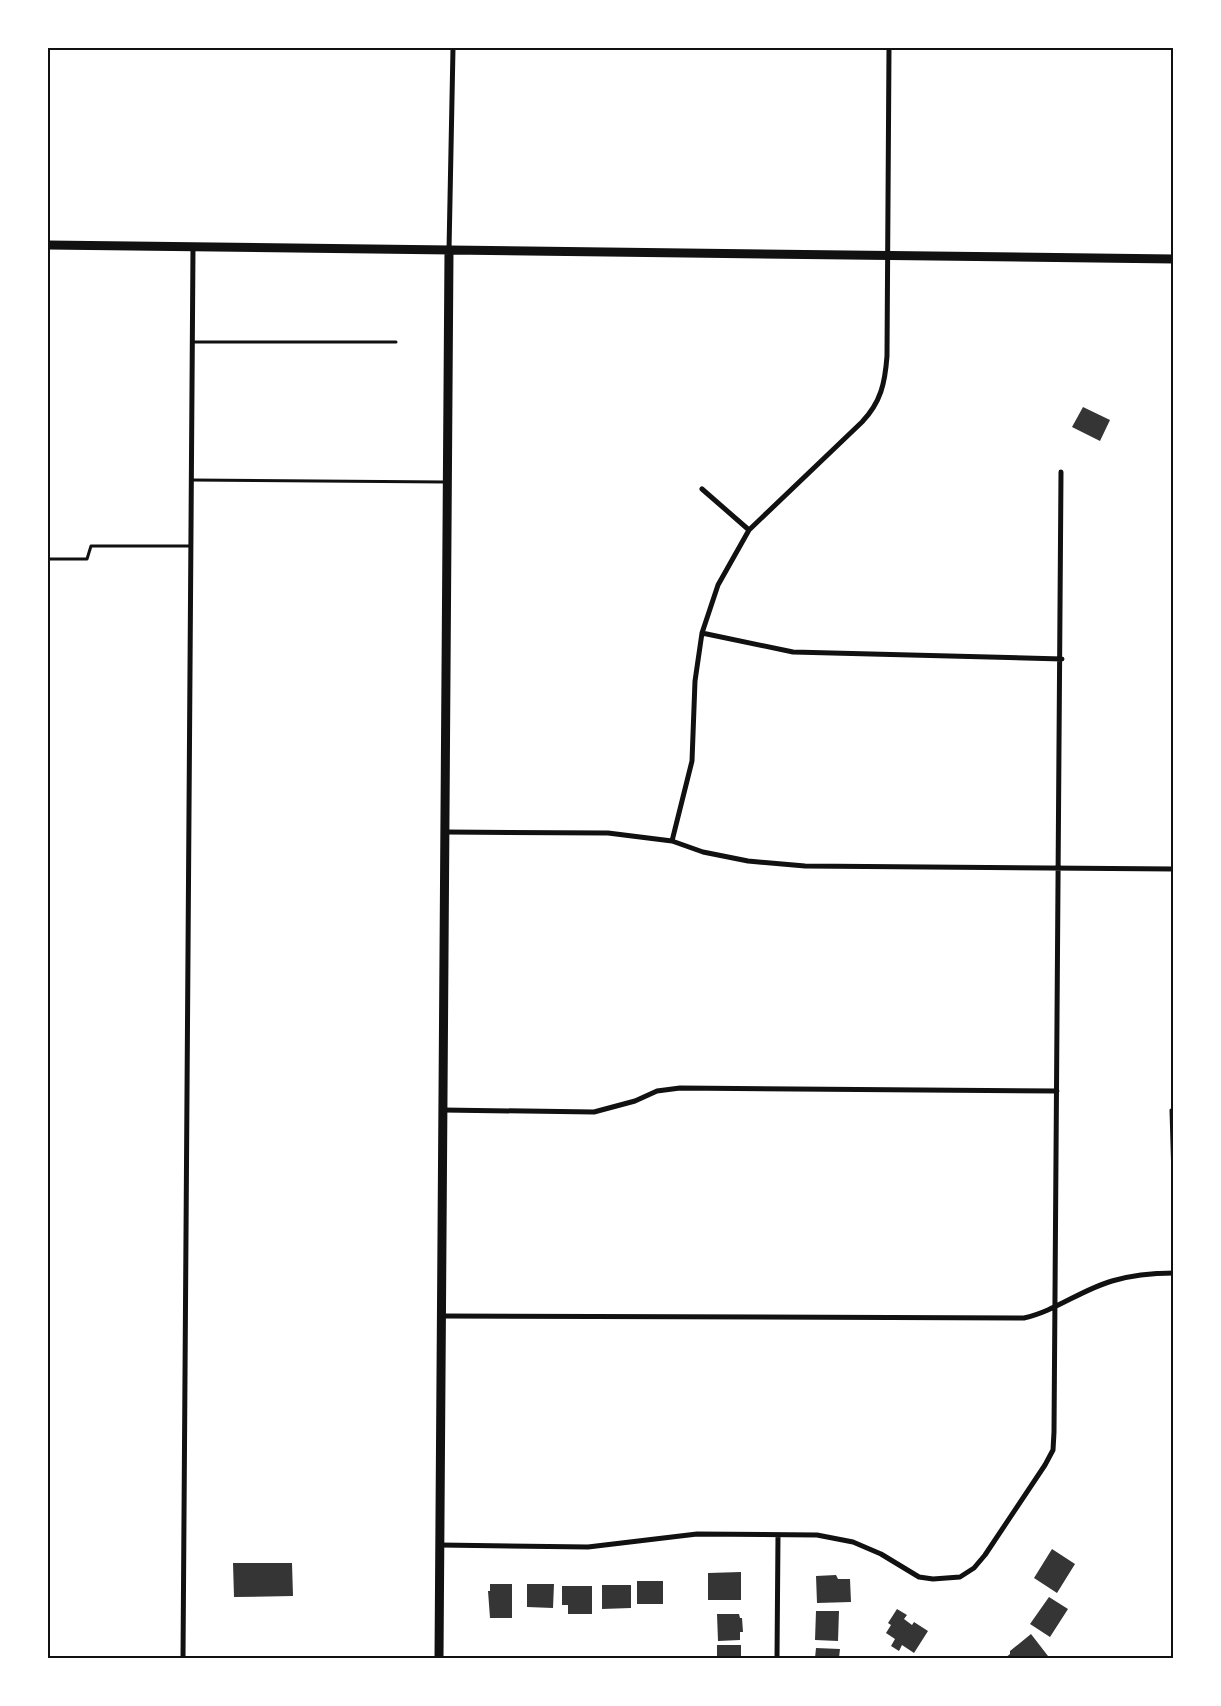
<svg xmlns="http://www.w3.org/2000/svg" width="1221" height="1706" font-family="'Noto Sans',sans-serif">
  <style>
    .building { fill: #353535 }
    .lines { fill: none; stroke-linecap: round; stroke-linejoin: round }
    .service { stroke: #111; stroke-width: 3 }
    .minor { stroke: #111; stroke-width: 5 }
    .tertiary { stroke: #111; stroke-width: 9 }
    .neatline { fill: none; stroke: #111; stroke-width: 2 }
  </style>
  <rect width="100%" height="100%" fill="#fff"/>
  <path class="building" d="M1083,407L1110,420L1100,441L1072,427Z
    M1052,1549L1075,1564L1057,1593L1034,1578Z
    M233,1563H292L293,1596L234,1597Z
    M741,1572V1600H708V1573Z
    M836,1575L838,1579H850L851,1602L817,1603L816,1576Z
    M637,1581H663V1604H637Z
    M490,1584H512V1618H490L488,1591H490Z
    M527,1584H554L553,1608L527,1607Z
    M602,1585H631V1608L602,1609Z
    M562,1586H592V1614H568V1605H562Z
    M1049,1597L1068,1609L1050,1637L1030,1624Z
    M897,1609L907,1615L904,1619L912,1625L914,1622L928,1631L914,1653L902,1645L899,1651L891,1646L895,1639L886,1633L891,1625L888,1623Z
    M816,1611H839L838,1641L815,1640Z
    M717,1614H739L740,1618H742L743,1632H740V1640L718,1641Z
    M1031,1634L1048,1656L1044,1658H1005L1010,1654V1651Z
    M717,1645H741V1658H717Z
    M816,1648L840,1649L839,1658H815Z"/>
  <g class="lines">
    <path class="service" d="M193,342H396
      M192,480L445,482
      M48,559H87L91,546H191
      M1174,1110H1171L1174,1212"/>
    <path class="minor" d="M449,250L453,48
      M702,489L749,530
      M702,633L793,652L1062,659
      M446,832L608,833L672,841L703,852L748,861L805,866L1174,869
      M672,841L692,761L695,681L702,633L718,585L749,530L862,422C881,402 885,383 887,356L889,48
      M443,1110L594,1112L635,1101L657,1091L680,1088L1057,1091
      M443,1316L1024,1318C1055,1311 1081,1290 1112,1281C1132,1275 1153,1273 1174,1273
      M440,1545L588,1547L697,1534L817,1535L853,1542L881,1554L919,1577L933,1579L960,1577L974,1568L985,1555L1045,1465L1053,1450L1054,1432L1061,472
      M183,1658L193,247
      M777,1658L778,1535"/>
    <path class="tertiary" d="M48,245L1174,259
      M439,1658L449,251"/>
  </g>
  <rect width="1221" height="1706" fill="none" stroke="#ffffff" stroke-width="98"/>
  <rect x="49" y="49" width="1123" height="1608" class="neatline"/>
</svg>
